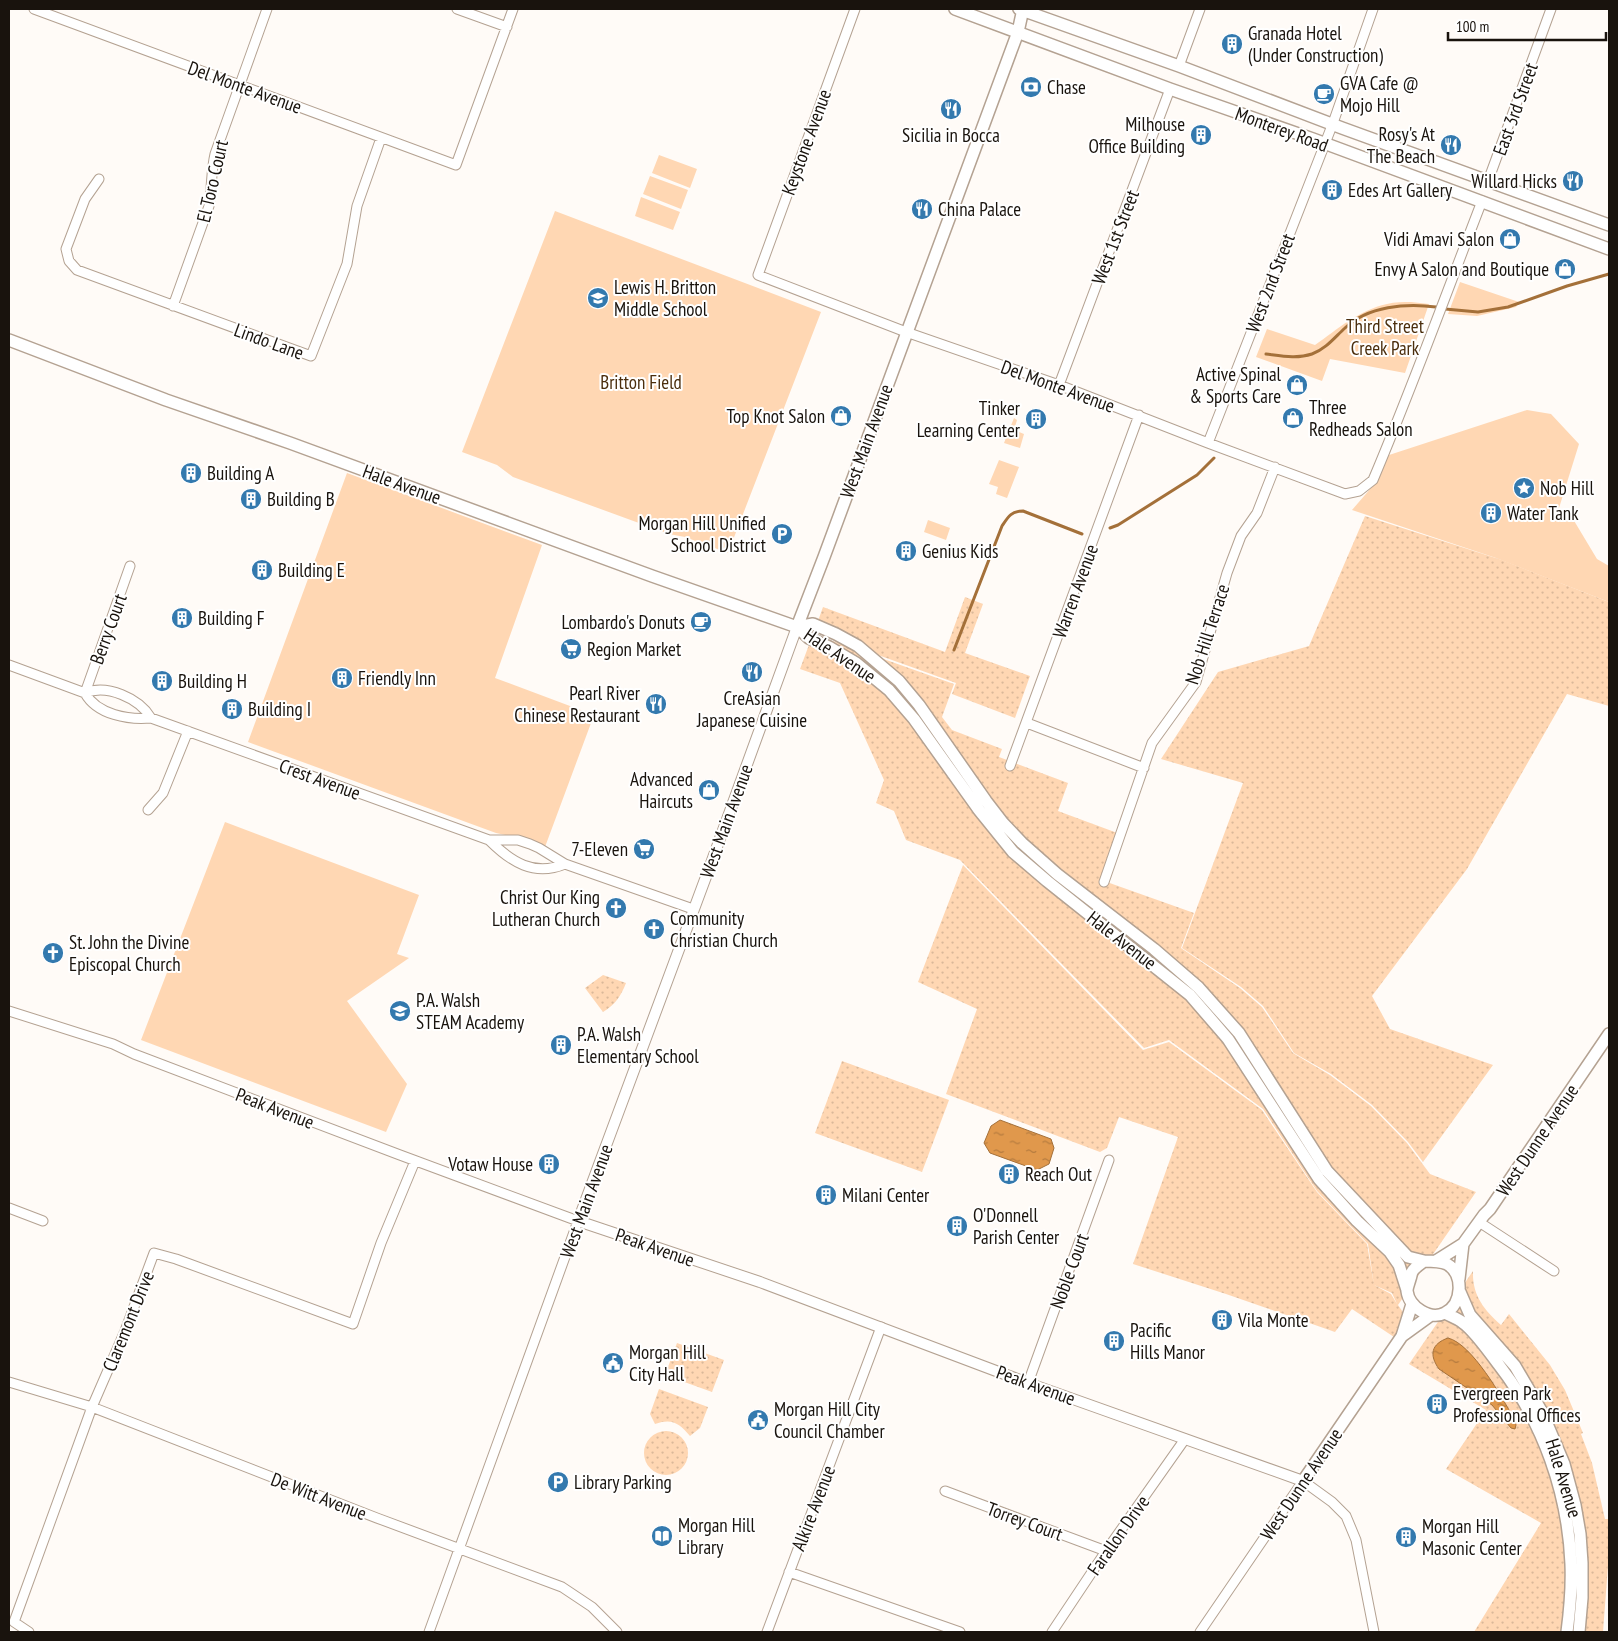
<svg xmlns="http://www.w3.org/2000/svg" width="1618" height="1641" font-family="'PT Sans Narrow',sans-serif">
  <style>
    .grass { fill: url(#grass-dots) }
    .green { fill: #ffd7b3 }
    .water { fill: url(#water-ripples); stroke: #a47039 }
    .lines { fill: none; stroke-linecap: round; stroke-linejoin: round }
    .stream { stroke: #a47039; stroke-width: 3 }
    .minor-casing { stroke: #b4a292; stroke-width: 11 }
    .tertiary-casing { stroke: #b4a292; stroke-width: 12 }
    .secondary-casing { stroke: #b4a292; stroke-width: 14 }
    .minor { stroke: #fff; stroke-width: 9 }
    .tertiary { stroke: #fff; stroke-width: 10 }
    .secondary { stroke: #fff; stroke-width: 11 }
    .labels { text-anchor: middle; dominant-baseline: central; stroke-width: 4; stroke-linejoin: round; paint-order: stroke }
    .poi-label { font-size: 19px; fill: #19130d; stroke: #fff; text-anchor: start }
    .street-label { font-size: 19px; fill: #19130d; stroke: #fff }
    .park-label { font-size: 19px; fill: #4b2e0d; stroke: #fff }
  </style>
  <defs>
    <pattern id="grass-dots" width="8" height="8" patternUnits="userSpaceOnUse" patternTransform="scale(1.25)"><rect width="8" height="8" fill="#ffd7b3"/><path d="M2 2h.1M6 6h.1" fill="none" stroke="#dab899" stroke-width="1.8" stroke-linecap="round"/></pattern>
    <pattern id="water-ripples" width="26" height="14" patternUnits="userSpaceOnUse" patternTransform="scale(1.25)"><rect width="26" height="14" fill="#e0984c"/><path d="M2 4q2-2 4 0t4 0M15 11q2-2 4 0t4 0" fill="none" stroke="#b57b3e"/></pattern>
  </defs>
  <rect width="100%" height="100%" fill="#fffbf7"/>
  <path class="grass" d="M1365,516L1502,560L1609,602V706L1567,694L1467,869L1372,996L1390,1029L1493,1065L1423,1162L1408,1142L1372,1105L1331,1074L1294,1053L1263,1006L1241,987L1182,948L1243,783L1161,759L1218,672L1309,646Z
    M965,597L983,604L965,653L1030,676L1015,718L952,694L956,683L814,632L823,607L945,652Z
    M813,634L954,684L942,717L952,730L1002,749L999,757L1068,783L1058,811L1120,834L1104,881L1194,913L1181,948L1240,988L1262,1007L1293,1053L1330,1075L1371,1106L1407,1143L1430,1174L1476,1192L1398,1305L1407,1318L1394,1337L1352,1309L1335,1332L1226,1294L1133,1264L1178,1137L1119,1117L1107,1148L1100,1152L946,1094L977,1009L918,982L963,865L1143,1050L1169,1042L1262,1110L1317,1192L1367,1244L1374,1285L1391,1294L1397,1304L1392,1293L1374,1285L1368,1244L1317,1191L1263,1109L1169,1040L1144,1048L960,860L906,840L894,811L876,803L884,780L840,683L800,669Z
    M603,975L626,983C621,996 615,1005 603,1012L585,988Z
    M842,1061L949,1100L922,1172L815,1133Z
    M1473,1271C1472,1295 1484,1310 1501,1325L1509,1314L1550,1365L1565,1390L1583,1433L1581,1434L1592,1463L1605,1519H1608L1609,1565L1608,1566L1603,1632H1474L1541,1523L1446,1469L1486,1410L1409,1364Z
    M677,1343L724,1360L712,1392L665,1375Z
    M659,1389L708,1407L700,1428L690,1436C679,1423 672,1418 655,1424L650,1414Z
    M644 1453a22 22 0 1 1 44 0a22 22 0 1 1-44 0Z"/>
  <path class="green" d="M659,155L697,169L690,188L652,173Z
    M650,176L688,190L681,209L643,194Z
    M641,197L680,212L673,230L635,216Z
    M555,211L821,312L728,553L685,537L669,534L513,477L497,465L462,452Z
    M1460,282L1519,302L1516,307L1477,316L1448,314Z
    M1411,302L1429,304L1405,373L1330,359L1322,381L1256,357L1267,329L1315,345C1338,329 1359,310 1387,304C1395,302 1403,302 1411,302Z
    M1527,410L1551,414L1579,444L1559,508L1573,519L1597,559L1609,566V602L1496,558L1352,510L1371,488L1386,456Z
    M1014,418L1017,420L1014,430L1024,434L1020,448L1004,443Z
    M999,460L1019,467L1007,498L996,494L998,487L989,484Z
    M347,473L542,545L495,678L594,715L545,847L515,837L496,833L248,742Z
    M928,520L950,528L946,540L924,532Z
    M225,822L419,895L397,954L409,958L347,1001L407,1084L386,1132L141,1040Z"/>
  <path class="water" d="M1000,1120L1051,1139L1054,1148L1049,1164L1037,1170L990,1153L984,1143L991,1126Z
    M1448,1338C1472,1344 1502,1397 1514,1419L1516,1425L1515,1429L1511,1428L1492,1405L1439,1369C1429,1355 1431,1344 1448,1338Z"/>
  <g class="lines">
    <path class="stream" d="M1445,309L1478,312L1508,307L1567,286L1609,274
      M1266,354C1282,356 1297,359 1312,354C1326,349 1335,337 1345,328C1368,306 1406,303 1436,307
      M1110,528L1118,525L1197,475L1214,458
      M954,650L1002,526C1008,517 1011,511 1023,511L1082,534"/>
    <g class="minor-casing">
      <path id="minor" d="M34,9L456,165L513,9
        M457,9L507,27
        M855,9L758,275L906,332L1059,385L1208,443L1345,494L1359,491L1373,480C1412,388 1446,294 1482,201
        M1179,66L1200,9
        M99,179L85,199L66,249L69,261L77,270L311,356L347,264L357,206L381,138
        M1488,181L1551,9
        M173,306L209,206C212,188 211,171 215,154L267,9
        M1059,385L1170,89
        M1208,443L1333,123L1373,9
        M9,665L85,693C97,715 129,720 151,718L489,840C511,862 534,877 565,864
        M85,693L130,566
        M85,693C107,684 139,698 151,718
        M1027,723L1144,768
        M1010,766L1139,415
        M148,810L163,793L188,731
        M489,840H518L530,844L539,848L565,864L693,909
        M1104,882L1152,743L1196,682L1227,573L1241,536L1257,513L1275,467
        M9,1011L113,1044L134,1054L400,1155L578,1221L429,1632
        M9,1208L43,1221
        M1479,1222L1554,1271
        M9,1382L92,1407L377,1518L562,1587L592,1607L617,1632
        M1028,1383L1109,1160
        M945,1491L1106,1551
        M789,1572L960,1632
        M29,1632L14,1622L92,1407L125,1331L154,1253L176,1259L353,1324L381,1243L415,1161
        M767,1632L881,1327
        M1052,1632L1106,1551L1185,1439
        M1200,1632L1303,1481L1332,1502L1346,1516L1356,1540L1374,1632"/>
    </g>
    <g class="tertiary-casing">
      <path id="tertiary" d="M797,627L710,866L578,1221L760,1282L1028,1383L1303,1481"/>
    </g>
    <g class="secondary-casing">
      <path id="secondary" d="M955,9L1170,89L1313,139L1609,249
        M1019,9L1179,66L1342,128L1609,225
        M9,340L166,400L290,443L652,576L797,627L809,638L829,647L856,663L889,690L914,719L979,810L1013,852L1047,881L1190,995L1228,1039L1319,1179L1357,1221L1390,1252L1399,1265L1407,1290
        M797,627L813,624L836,634L858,646L899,681L919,705L986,801L1003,823L1022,843L1057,874L1154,949L1198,987L1239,1033L1327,1171L1408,1257L1424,1261
        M797,627L824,557L1018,32L1023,9
        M1424,1261C1431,1261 1440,1261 1447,1264C1464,1274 1463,1304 1445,1313C1430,1321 1409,1307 1407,1291C1407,1287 1409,1283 1410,1279C1411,1277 1411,1274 1412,1272C1414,1268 1420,1264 1424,1261Z
        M1436,1261L1463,1244L1484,1215L1490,1209L1609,1034
        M1459,1279L1463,1244
        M1460,1292L1470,1315L1515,1366L1542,1412L1564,1464L1575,1505L1580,1534L1582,1563V1598L1579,1632
        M1445,1313C1450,1316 1457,1318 1462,1322C1473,1329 1491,1354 1499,1365C1543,1422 1568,1492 1571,1564C1572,1587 1570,1609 1567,1632
        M1402,1336L1431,1315
        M1303,1481L1402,1336L1412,1304"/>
    </g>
    <use href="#minor" class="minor"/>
    <use href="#tertiary" class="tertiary"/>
    <use href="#secondary" class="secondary"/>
  </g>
  <defs>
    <g id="building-disc" transform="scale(1.125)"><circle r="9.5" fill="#3379ae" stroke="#fff"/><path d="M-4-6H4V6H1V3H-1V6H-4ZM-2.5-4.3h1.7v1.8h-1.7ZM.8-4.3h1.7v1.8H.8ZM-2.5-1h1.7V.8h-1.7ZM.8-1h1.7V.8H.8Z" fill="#fff"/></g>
    <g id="bank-disc" transform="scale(1.125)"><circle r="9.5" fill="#3379ae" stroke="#fff"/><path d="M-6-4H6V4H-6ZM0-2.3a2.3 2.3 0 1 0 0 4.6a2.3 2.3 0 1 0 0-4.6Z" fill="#fff"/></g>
    <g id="cafe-disc" transform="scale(1.125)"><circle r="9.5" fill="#3379ae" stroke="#fff"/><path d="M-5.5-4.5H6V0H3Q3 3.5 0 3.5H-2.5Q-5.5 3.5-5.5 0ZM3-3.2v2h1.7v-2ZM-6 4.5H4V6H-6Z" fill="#fff"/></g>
    <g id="restaurant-disc" transform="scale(1.125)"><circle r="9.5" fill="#3379ae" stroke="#fff"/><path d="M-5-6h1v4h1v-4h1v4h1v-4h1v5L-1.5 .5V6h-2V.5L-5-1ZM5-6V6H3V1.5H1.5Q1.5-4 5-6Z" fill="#fff"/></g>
    <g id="shop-disc" transform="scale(1.125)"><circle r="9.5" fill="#3379ae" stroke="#fff"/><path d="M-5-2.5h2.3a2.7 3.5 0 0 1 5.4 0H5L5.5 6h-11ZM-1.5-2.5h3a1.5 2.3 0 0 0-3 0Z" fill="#fff"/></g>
    <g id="school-disc" transform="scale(1.125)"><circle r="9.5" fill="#3379ae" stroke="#fff"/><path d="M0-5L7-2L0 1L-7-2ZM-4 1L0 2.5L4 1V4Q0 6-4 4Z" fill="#fff"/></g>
    <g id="sight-disc" transform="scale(1.125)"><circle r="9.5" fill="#3379ae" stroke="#fff"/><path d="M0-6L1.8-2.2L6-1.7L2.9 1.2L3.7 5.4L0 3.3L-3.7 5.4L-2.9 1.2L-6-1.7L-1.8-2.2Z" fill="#fff"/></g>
    <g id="parking-disc" transform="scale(1.125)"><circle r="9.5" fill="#3379ae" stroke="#fff"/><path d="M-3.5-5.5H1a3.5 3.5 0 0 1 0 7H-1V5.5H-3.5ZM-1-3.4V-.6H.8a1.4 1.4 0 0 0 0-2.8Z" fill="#fff"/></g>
    <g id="supermarket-disc" transform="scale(1.125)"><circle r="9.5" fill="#3379ae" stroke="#fff"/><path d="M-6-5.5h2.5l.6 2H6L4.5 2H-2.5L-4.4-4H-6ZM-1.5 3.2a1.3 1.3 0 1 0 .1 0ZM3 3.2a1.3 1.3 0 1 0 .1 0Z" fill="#fff"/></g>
    <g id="church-disc" transform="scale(1.125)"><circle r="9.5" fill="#3379ae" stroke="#fff"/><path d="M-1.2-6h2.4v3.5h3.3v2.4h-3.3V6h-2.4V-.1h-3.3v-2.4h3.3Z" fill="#fff"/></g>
    <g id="civic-disc" transform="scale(1.125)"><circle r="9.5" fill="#3379ae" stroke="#fff"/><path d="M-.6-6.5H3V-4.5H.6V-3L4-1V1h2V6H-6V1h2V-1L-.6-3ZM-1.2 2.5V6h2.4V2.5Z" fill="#fff"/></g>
    <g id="library-disc" transform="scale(1.125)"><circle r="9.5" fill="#3379ae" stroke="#fff"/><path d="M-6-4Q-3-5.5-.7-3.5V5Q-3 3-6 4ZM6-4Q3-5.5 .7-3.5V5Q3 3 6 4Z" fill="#fff"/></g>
  </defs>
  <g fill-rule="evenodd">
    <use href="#building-disc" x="1232" y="44"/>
    <use href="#bank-disc" x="1031" y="87"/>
    <use href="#cafe-disc" x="1324" y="94"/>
    <use href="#restaurant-disc" x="951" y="109"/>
    <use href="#building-disc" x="1201" y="135"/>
    <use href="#restaurant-disc" x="1451" y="145"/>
    <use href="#restaurant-disc" x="1573" y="181"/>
    <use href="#building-disc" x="1332" y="190"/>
    <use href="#restaurant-disc" x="922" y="209"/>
    <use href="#shop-disc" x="1510" y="239"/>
    <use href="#shop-disc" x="1565" y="269"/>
    <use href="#school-disc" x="598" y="298"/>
    <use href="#shop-disc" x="1297" y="385"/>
    <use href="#shop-disc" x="841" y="416"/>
    <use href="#shop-disc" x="1293" y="418"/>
    <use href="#building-disc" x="1036" y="419"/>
    <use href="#building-disc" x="191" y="473"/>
    <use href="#sight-disc" x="1524" y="488"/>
    <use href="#building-disc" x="251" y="499"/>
    <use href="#building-disc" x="1491" y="513"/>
    <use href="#parking-disc" x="782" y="534"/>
    <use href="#building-disc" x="906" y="551"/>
    <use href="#building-disc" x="262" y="570"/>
    <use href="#building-disc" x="182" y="618"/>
    <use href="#cafe-disc" x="701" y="622"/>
    <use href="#supermarket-disc" x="571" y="649"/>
    <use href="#restaurant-disc" x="752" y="672"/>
    <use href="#building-disc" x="342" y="678"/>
    <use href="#building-disc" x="162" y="681"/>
    <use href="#restaurant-disc" x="656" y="704"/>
    <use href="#building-disc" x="232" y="709"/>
    <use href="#shop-disc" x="709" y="790"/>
    <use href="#supermarket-disc" x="644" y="849"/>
    <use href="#church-disc" x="616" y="908"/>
    <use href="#church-disc" x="654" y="929"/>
    <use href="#church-disc" x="53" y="953"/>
    <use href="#school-disc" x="400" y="1011"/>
    <use href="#building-disc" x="561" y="1045"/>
    <use href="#building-disc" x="549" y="1164"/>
    <use href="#building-disc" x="1009" y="1174"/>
    <use href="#building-disc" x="826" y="1195"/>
    <use href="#building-disc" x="957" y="1226"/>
    <use href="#building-disc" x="1222" y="1320"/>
    <use href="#building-disc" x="1114" y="1341"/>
    <use href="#civic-disc" x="613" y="1363"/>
    <use href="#building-disc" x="1437" y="1404"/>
    <use href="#civic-disc" x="758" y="1420"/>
    <use href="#parking-disc" x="558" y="1482"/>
    <use href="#library-disc" x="662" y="1536"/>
    <use href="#building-disc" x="1406" y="1537"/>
  </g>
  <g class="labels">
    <g class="poi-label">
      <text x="1248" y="33">Granada Hotel<tspan x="1248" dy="22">(Under Construction)</tspan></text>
      <text x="1340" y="83">GVA Cafe @<tspan x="1340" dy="22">Mojo Hill</tspan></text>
      <text x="1047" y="87">Chase</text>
      <text x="1185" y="124" text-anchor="end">Milhouse<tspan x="1185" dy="22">Office Building</tspan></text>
      <text x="1435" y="134" text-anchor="end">Rosy's At<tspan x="1435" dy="22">The Beach</tspan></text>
      <text x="951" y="135" text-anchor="middle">Sicilia in Bocca</text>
      <text x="1557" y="181" text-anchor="end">Willard Hicks</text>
      <text x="1348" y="190">Edes Art Gallery</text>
      <text x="938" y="209">China Palace</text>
      <text x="1494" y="239" text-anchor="end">Vidi Amavi Salon</text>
      <text x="1549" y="269" text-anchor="end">Envy A Salon and Boutique</text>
      <text x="614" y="287">Lewis H. Britton<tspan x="614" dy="22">Middle School</tspan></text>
      <text x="1281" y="374" text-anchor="end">Active Spinal<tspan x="1281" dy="22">&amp; Sports Care</tspan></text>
      <text x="1309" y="407">Three<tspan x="1309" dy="22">Redheads Salon</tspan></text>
      <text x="1020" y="408" text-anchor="end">Tinker<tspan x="1020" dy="22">Learning Center</tspan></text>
      <text x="825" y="416" text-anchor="end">Top Knot Salon</text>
      <text x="207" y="473">Building A</text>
      <text x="1540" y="488">Nob Hill</text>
      <text x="267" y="499">Building B</text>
      <text x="1507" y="513">Water Tank</text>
      <text x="766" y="523" text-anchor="end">Morgan Hill Unified<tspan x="766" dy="22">School District</tspan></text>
      <text x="922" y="551">Genius Kids</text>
      <text x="278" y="570">Building E</text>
      <text x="198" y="618">Building F</text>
      <text x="685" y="622" text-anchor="end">Lombardo's Donuts</text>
      <text x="587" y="649">Region Market</text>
      <text x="358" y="678">Friendly Inn</text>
      <text x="178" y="681">Building H</text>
      <text x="640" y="693" text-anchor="end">Pearl River<tspan x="640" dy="22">Chinese Restaurant</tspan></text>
      <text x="752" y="698" text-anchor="middle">CreAsian<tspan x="752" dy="22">Japanese Cuisine</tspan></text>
      <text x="248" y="709">Building I</text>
      <text x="693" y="779" text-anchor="end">Advanced<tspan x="693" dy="22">Haircuts</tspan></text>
      <text x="628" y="849" text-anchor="end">7-Eleven</text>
      <text x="600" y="897" text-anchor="end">Christ Our King<tspan x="600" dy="22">Lutheran Church</tspan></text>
      <text x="670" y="918">Community<tspan x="670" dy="22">Christian Church</tspan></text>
      <text x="69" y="942">St. John the Divine<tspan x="69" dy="22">Episcopal Church</tspan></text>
      <text x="416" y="1000">P.A. Walsh<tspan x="416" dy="22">STEAM Academy</tspan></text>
      <text x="577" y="1034">P.A. Walsh<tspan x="577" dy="22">Elementary School</tspan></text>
      <text x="533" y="1164" text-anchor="end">Votaw House</text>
      <text x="1025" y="1174">Reach Out</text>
      <text x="842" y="1195">Milani Center</text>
      <text x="973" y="1215">O'Donnell<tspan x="973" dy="22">Parish Center</tspan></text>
      <text x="1238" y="1320">Vila Monte</text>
      <text x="1130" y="1330">Pacific<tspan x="1130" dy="22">Hills Manor</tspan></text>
      <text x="629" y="1352">Morgan Hill<tspan x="629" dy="22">City Hall</tspan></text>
      <text x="1453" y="1393">Evergreen Park<tspan x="1453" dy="22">Professional Offices</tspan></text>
      <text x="774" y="1409">Morgan Hill City<tspan x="774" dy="22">Council Chamber</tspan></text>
      <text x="574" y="1482">Library Parking</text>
      <text x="678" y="1525">Morgan Hill<tspan x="678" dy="22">Library</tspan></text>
      <text x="1422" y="1526">Morgan Hill<tspan x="1422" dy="22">Masonic Center</tspan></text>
    </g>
    <g class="street-label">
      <text transform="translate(245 87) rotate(20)">Del Monte Avenue</text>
      <text transform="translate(1515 109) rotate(-70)">East 3rd Street</text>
      <text transform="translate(1282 129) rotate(20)">Monterey Road</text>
      <text transform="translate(806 142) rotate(-70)">Keystone Avenue</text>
      <text transform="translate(212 181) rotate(-77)">El Toro Court</text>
      <text transform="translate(1115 237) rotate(-69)">West 1st Street</text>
      <text transform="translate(1270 283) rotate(-69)">West 2nd Street</text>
      <text transform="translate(269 341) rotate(20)">Lindo Lane</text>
      <text transform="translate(1058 386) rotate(20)">Del Monte Avenue</text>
      <text transform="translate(866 441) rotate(-70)">West Main Avenue</text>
      <text transform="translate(402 484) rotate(20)">Hale Avenue</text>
      <text transform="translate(1075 591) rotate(-70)">Warren Avenue</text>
      <text transform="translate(108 629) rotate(-70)">Berry Court</text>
      <text transform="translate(1207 634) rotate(-72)">Nob Hill Terrace</text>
      <text transform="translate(840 655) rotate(34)">Hale Avenue</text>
      <text transform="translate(320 779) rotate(20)">Crest Avenue</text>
      <text transform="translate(726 821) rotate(-70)">West Main Avenue</text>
      <text transform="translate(1122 940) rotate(38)">Hale Avenue</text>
      <text transform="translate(275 1108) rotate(21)">Peak Avenue</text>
      <text transform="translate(1537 1140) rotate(-56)">West Dunne Avenue</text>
      <text transform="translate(586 1201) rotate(-70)">West Main Avenue</text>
      <text transform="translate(655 1247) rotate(19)">Peak Avenue</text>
      <text transform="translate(1069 1271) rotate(-70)">Noble Court</text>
      <text transform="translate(128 1321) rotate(-68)">Claremont Drive</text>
      <text transform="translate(1036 1385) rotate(20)">Peak Avenue</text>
      <text transform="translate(1564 1478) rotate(73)">Hale Avenue</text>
      <text transform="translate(1301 1484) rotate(-56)">West Dunne Avenue</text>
      <text transform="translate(319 1496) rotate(21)">De Witt Avenue</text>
      <text transform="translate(813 1508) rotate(-69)">Alkire Avenue</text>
      <text transform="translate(1025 1521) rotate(20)">Torrey Court</text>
      <text transform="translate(1118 1535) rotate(-55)">Farallon Drive</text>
    </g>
    <g class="park-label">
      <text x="1385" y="326">Third Street<tspan x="1385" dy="22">Creek Park</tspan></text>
      <text x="641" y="382">Britton Field</text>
    </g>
  </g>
  <rect width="1618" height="1641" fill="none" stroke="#19130d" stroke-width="20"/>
  <path d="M1448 32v8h158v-8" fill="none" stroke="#19130d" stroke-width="2.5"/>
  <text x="1456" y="32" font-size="15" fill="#19130d" stroke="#ffffff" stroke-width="4" paint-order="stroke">100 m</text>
</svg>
